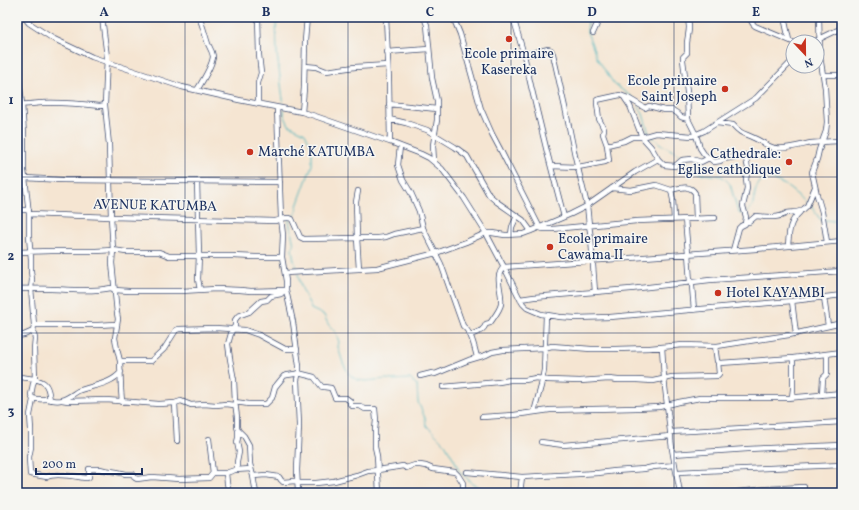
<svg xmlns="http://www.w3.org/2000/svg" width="859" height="510" font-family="Vollkorn,serif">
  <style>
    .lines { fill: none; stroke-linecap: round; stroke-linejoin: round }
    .stream { stroke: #42b2bc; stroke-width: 1 }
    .minor-casing { stroke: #3c4a6f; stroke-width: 6 }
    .minor { stroke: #fff; stroke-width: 4.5 }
    .grid { fill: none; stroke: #1b2f5e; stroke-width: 1; stroke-opacity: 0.55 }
    .poi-dot { fill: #c8321e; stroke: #f6f6f2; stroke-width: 1.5 }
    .labels { text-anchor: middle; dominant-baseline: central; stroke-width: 3; stroke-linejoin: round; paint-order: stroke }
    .poi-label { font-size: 14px; fill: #1b2f5e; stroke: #f6f6f2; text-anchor: start }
    .street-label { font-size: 14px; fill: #1b2f5e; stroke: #f6f6f2 }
    .neatline { fill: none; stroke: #1b2f5e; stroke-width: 1.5 }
    .grid-label { font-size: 13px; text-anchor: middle; font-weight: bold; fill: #1b2f5e }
  </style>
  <rect width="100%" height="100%" fill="#f6f6f2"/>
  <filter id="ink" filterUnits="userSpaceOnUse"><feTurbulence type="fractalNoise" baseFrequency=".025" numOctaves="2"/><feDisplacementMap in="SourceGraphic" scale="8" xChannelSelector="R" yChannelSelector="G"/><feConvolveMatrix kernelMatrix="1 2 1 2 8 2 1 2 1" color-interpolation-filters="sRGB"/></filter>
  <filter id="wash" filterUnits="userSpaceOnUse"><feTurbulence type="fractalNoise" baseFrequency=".012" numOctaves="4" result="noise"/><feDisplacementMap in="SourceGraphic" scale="16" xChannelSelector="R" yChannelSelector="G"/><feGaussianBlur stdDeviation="0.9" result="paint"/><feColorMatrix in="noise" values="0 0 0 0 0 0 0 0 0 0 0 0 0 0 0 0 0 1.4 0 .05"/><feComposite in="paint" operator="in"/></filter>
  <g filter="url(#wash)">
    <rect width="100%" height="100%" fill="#f5e5d2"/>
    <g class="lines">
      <path class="stream" d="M276,17L277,54L284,107
        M588,17V19L587,32L597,58L614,84L633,98
        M639,107L643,114L649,134
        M284,110V115L289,125L305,133L312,148V165L297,206L296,214L291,217
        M651,136L662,145L679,154L683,158
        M686,162L702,174L721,176L724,178L730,184L738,212L741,214L743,213
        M810,205L820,219L822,220
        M746,213C755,207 753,198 756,189C757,185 761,181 763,178L772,179L785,185L806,202
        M289,220V221L294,245L292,249L294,261L298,270
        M825,220L834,221L842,220
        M298,274C299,281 301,287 304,293C306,299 310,303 311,309L324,315L328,324L336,333L339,342L338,347L343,363L349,374L351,376L357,380L366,381L386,379L392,380L410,379L417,385L418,402L425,418L426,425L445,444L455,461L459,471L462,474L466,477L472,484L486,490L497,493"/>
    </g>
  </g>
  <g filter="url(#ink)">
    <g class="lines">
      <g class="minor-casing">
        <path id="minor" d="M24,17L29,23L52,38L92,57L182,87L239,100L302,112L315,116L390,142L421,154L429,158L442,169L464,198L486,233L504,267L520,299L523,304L527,308L541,314L560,317L576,318L610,317L792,301L842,295
          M102,17L107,57L105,105L109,145L111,217L113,250L112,263L117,313L118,319L115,338L117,349L120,361L121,389L122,402
          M258,17L259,55L261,73L258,83V104
          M386,17L389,81L390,142
          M424,17L427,25L432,78L437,101V120L433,145L434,162
          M453,17L460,34L481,109L492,134L500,149L540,228L543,229H553L637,221L715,218
          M513,17L524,55L531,86L547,152L564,217
          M687,17C691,27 688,33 687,43C687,46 687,49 687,53L683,57V60L687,92L688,119L696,135L700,148L704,154L714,162L720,161L724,159L735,157L772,154L776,148
          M749,17L753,24L755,26L793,42
          M784,17L789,40
          M819,17L820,56L825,88L827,122L826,131L819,150L817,159L812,172L817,195L822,212L827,242
          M593,33L597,24L599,17
          M813,42L842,28
          M387,52L429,49
          M524,55L548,49L551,50L553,54L566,112L575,156L587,205L589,225L591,238L595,292
          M17,65L22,104L24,135V171L25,178L29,214V236L31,259V271L32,280L31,288L34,325L33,332L35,338L34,349L35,379L33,384L31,395L33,400L30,415L31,430V447L29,457L30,474L47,477C55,472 77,477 87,478L89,477V469H100L104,470L117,472L126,474H133L135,478L137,479L152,477L179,479L209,478L213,473H226L235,470L251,469
          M305,66L316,67L326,71L355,67L388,65
          M823,75H842
          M197,90C202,82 213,64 213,56C212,51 210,48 208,44C205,35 203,26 199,17
          M17,104C24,106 35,103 42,103C61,102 81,104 100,106L105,105
          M389,104L437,109
          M277,108L281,218L283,235L282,257L286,281V290L293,322L299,366V371L297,380L299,425L297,470L298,493
          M302,112L304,88L305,41L307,17
          M389,119L406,123L427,130L455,147L467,156L489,195L497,202L523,220L531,231
          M717,123L733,125C742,135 744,133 754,138C761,141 767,146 774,148C783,150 801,145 811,143C821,142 832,141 842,141
          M607,145L624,141L632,137H642L630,106L624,97
          M400,146L398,165L403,180L411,193L419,211L423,228L441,264L463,326C472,333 474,346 477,357
          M709,158L701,162L692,159L682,160L675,166L664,165L658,159L651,147L642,137L656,133L692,136L704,131L756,98L793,60
          M551,166L578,167L605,162L609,160L607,145L603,134L604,129L599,119L597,103V100L620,95L628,98L645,108L649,106L664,110H672L677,113L681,117L688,119
          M17,170L24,171
          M25,178L62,180L280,182
          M197,181L199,255L198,279L200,290
          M612,188L631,190L656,185L671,190L673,200L674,219
          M671,190C680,188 690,184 695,193L696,219
          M358,191L356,202L357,238L359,269
          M17,210H29
          M29,214L111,217L275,221C281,220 286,216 292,219L300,237L304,239L357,238H378L386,237L394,234L423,228
          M685,219L688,253L690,282L692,286L694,310
          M746,222H749L756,216C766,217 778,219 787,213C795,212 801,213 807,206L815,187
          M511,234L512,227L517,216
          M788,246C789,232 789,222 800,212
          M733,250L739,228L741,226L745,224L746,217L743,206L747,188L746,179L748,168L745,155
          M17,252L51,251H96L113,250L126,252H159L169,256H233L255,257H282
          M840,271L841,295
          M285,273L377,268L436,253L466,242L486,233H492L505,235L523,234L531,231L571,214L585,207L635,172L658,159
          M17,289C48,286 80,294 111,288L115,290L129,291H181L216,289L240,290L251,291L286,290
          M824,297L828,326
          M520,299L534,297L631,289L710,280L842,271
          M792,301L796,334
          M34,325H98L116,324
          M470,335C477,332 483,332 486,324L490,323C494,317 500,310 501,304C503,291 493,277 504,267L756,249L842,241
          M17,336L24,335L33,331
          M715,346L717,361L718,362L720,363L793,358L842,352
          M662,347L664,378L672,449L680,493
          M120,361H151L164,349L176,330L179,329L215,328L245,330L259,335L285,349H297
          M420,376L432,373L435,374L469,360L486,355L492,352L503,350L544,348L552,346L591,349H615L650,348L683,345L717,346L789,335L842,323
          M17,377C24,377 41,379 45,384C49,388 49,395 50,400
          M443,387L499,382L510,380H525L536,378L548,380L580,381L609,379L618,380H637L653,381L672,377L717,376L719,374L718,362
          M822,395L823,378L827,374V354
          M792,397L793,389V358
          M33,398C38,400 41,399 46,399C51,399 56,402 61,400C67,399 73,394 78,391C93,385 110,385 121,372
          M62,400L68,401L106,400L159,404L175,403L181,401L191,405L204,404L216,405L226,404L234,405L235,406
          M235,402L249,404H266L272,398L275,387L284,376C289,374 294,375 298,373L314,377L322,387H324L331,388L335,398H346L350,401V404L352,406H360L365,409H375L376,420L375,430V447L377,456L379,493
          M175,403L177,441
          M534,412L541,386L544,370L546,315
          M482,417L514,415L550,410L636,408L659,407L679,402L700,398H787L842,393
          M670,432L709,430L842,422
          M209,439L213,473
          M541,442L563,445L671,436
          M673,454L748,449L842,445
          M237,470V462L239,452L237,442L238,438V430
          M467,472L522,477L598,473L615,471L644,469L653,467L675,465
          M677,472L842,465
          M226,473L227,483L229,493
          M253,476L266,475L279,477L281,480L283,482L295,481L298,483H316L334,481L357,475L368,471L378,470L397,467L403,466L406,468L415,465H420L426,466L433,469L455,472L458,475L463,483V493
          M256,493L253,476L250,464L249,445L244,436L238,430L237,427V417L235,402L234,380L230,359L228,344L232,330L235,326V320L238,316L249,312L261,301L267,300L271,296L281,294L284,291
          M520,493L522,477
          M727,493L766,489L804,487"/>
      </g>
      <use href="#minor" class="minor"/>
    </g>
  </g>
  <path class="grid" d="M185,17V493M348,17V493M511,17V493M674,17V493M17,177H842M17,333H842"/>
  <g class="poi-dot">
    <circle cx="509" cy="39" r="4"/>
    <circle cx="725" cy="89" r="4"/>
    <circle cx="250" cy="152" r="4"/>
    <circle cx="789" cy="162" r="4"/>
    <circle cx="550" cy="247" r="4"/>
    <circle cx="718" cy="293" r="4"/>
  </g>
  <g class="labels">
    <g class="poi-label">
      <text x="509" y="54" text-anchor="middle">Ecole primaire<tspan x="509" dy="16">Kasereka</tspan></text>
      <text x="717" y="81" text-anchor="end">Ecole primaire<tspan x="717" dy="16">Saint Joseph</tspan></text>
      <text x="258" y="152">Marché KATUMBA</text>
      <text x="781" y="154" text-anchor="end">Cathedrale:<tspan x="781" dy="16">Eglise catholique</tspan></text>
      <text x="558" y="239">Ecole primaire<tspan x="558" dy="16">Cawama II</tspan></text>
      <text x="726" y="293">Hotel KAYAMBI</text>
    </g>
    <g class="street-label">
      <text transform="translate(155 206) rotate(1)">AVENUE KATUMBA</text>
    </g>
  </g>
  <rect width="859" height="510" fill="none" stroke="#f6f6f2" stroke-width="44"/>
  <g transform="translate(805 54) rotate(158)"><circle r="19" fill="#f6f6f2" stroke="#9ea6b7"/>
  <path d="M0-3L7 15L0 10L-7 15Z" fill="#c8321e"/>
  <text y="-6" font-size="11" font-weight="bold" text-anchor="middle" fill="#1b2f5e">N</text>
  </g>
  <path d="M36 468v6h106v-6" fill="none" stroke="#1b2f5e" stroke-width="2"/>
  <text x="42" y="468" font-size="12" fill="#1b2f5e" stroke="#f6f6f2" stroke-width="3" paint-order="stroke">200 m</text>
  <rect x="22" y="22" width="815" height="466" class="neatline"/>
  <g class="grid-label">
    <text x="104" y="16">A</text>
    <text x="266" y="16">B</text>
    <text x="430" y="16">C</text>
    <text x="592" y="16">D</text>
    <text x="756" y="16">E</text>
    <text x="11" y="104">1</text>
    <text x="11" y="260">2</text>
    <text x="11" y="415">3</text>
  </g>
</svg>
